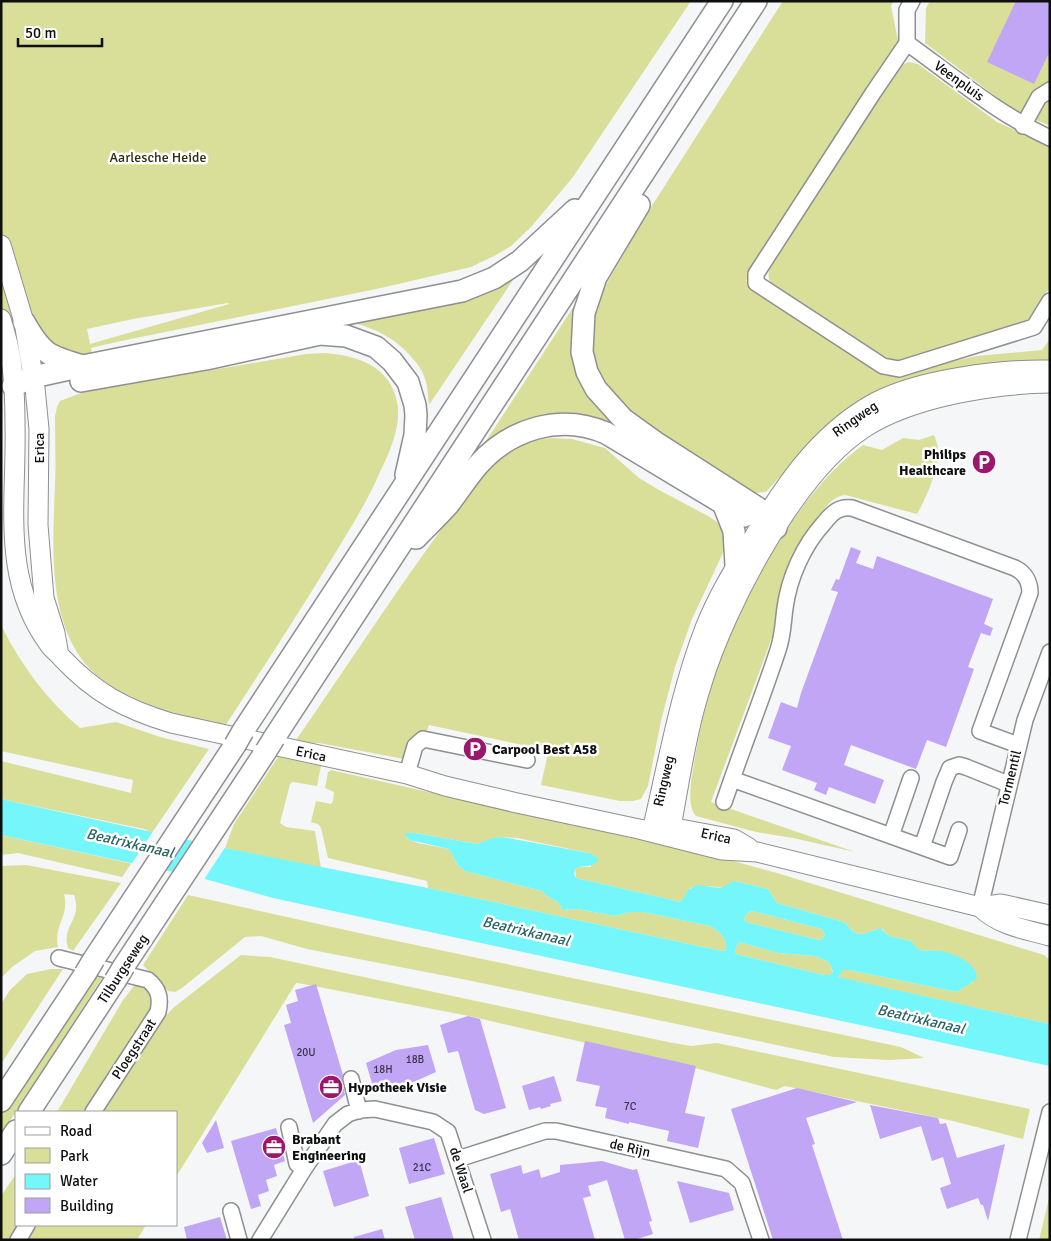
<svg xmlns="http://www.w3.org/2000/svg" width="1051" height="1241" font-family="Signika,sans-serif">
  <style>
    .green { fill: #d9df99; fill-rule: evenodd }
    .water { fill: #75f6fa; fill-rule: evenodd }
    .pier { fill: #f5f6f8 }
    .building { fill: #c1a6f5 }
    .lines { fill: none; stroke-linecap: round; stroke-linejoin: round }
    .minor-casing { stroke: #8f8f91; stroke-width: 18 }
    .major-casing { stroke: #8f8f91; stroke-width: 21 }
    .highway-casing { stroke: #8f8f91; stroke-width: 24 }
    .minor { stroke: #fff; stroke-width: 15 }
    .major { stroke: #fff; stroke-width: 19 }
    .highway { stroke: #fff; stroke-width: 21 }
    .highway-bridge-casing { stroke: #8f8f91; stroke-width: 24; stroke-linecap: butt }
    .highway-bridge { stroke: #fff; stroke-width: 21 }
    .labels { text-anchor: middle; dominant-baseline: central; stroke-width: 5; stroke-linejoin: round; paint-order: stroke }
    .number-label { font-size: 11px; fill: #3a3448 }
    .street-label { font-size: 14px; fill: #0d0e0e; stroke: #fff }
    .park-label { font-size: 14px; fill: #2d2f07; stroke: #fff }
    .poi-label { font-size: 14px; font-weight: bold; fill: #0d0e0e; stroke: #fff; text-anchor: start }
    .water-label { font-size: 15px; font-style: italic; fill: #2b6264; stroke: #fff }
  </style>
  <rect width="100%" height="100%" fill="#f5f6f8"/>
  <path class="green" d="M1,1H691L573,177L531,227L511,246L496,255L471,267L381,288L121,341L91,348L92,354C69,356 63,350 44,339L1,348ZM228,303L229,304L90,344L87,329L133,319Z
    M783,1H894L891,6L899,45L746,281L886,376L977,356L1042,350L1050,339V367L806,448L766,492L755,493L748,491L628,411L608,390L599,375L594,357L592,339L593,317L598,299L646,215Z
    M930,1H1018L988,61L1033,83L1050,48V126L1015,111L925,43L926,8Z
    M908,62L918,64L997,122L1050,146V287L1023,327L896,363L845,332L772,285C765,275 770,267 775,257L899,67Z
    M517,274L429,405C428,398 428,390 426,382C424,374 419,365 413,359C395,337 374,328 347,321Z
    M585,289L579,348L635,433L580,419L471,464Z
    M326,353C358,356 390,366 397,402C402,425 389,454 379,474C366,504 348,532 331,560C297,616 261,671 225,726C183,717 120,700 90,669C46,622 53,544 55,484C56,462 55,439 55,416L57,407L60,401L84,392L306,354Z
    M934,435C936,440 938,445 938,450C938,470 927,497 917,514L845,495C830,497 822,512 814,524L711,802L855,852L793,838L756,832L696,816C685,805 693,771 695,757C704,704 718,652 741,604C754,576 773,548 791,523C811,494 834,466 863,445L882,450L903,438L919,440Z
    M552,438L572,439L605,448L639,478L659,490L708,516L717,522L724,534L725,547L722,555L692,619L675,667L661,721L648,786L641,799L633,801H620L541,785L548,753L527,746L429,725L426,734C408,734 408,744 404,759L319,743H294C344,671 391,598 443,527C460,504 485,465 509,450C522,442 537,440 552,438Z
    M1,625C21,665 46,699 80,728L116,722L160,737L209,749L152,833L144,829L1,799V761L131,793L133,780L1,751Z
    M278,757L321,766L317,786L293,782L290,784L280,823L286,827L315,831L321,868L225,848L234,824Z
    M331,770L733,861L777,873L1044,955L1050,960V1024L840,978L838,976L843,970H849L957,992L966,985L973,982L939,951L919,950L911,941L889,936L882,929H877L864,934L855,933L844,922L777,903L768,889L734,881L724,888L708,886L690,888L681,902L576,878L575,869L578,867H591L589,853L517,838L499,837L477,844L415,833L406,838L418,843L449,849L458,865L465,871L542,891C550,901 556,896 563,910L577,909L615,916L630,912H643L710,926C719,931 728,938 727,950L722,951L428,888L427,881L328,858L321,828L318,824L311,822L316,801L331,804L333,801L334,792L325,788L328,772Z
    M1,835L129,863L131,864L122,877L18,853L1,855Z
    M26,865L121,883L73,951L68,948C61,924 83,921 74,895L64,894C70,916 53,926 58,947L35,951L12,967L1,978V866Z
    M188,895L368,935L901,1047L924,1058L889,1060L834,1057L467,980L307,949L261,936L245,937L182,988L175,992L168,991L143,965Z
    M752,911L822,929L825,935L822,939L819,940L746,922L744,919L747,913Z
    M739,942L778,953L815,956L829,962L833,973L830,975H824L736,954L735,950Z
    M241,955L270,957L668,1042L691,1046L717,1043L1030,1109L1023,1139L953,1121L785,1086L776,1090L695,1068L469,1016L298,983H296L176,1177V1112H103L165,1017L173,1008Z
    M51,969H63L1,1064V1004L10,990L27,974Z
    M94,976L102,978L1,1135V1116Z
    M138,981C147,988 152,993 155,1005L90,1112H57L123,1000Z
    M16,1174V1225H23L15,1240H1V1196Z
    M1050,1194V1240H1039Z
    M35,1225H146L137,1240H26Z"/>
  <path class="water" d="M1,799L225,848L428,888L722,951L726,950C728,938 719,931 710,926L643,912H630L615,916L577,909L563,910C556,896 550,901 542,891L465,871L458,865L449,849L410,840L406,837L405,834L407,833H415L477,844L493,838L502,837L589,853L597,857V862C588,869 583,864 575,869L574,874L576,878L681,902L688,890L697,885L721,888L734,881L768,889L777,903L844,922L855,933L864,934L880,928L889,936L911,941L919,950C926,951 933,950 940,951C954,953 977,963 977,978C971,984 963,987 957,992L849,970H843L838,977L1050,1024V1066L273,898L205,879L1,835ZM752,911L822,929L825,935L822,939L819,940L746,922L744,919L747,913ZM739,942L778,953L815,956L829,962L833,972L830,975H824L736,954L735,950Z"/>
  <path class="pier" d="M154,830L185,837L162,872L131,865Z
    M194,839L226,846L203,881L171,874Z"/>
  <path class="building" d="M1016,1H1050V51L1034,84L987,62Z
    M851,547L861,551L856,563L873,569L877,556L993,599L984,624L993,628L990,636L981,633L968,667L974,669L946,747L927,740L916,769L851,745L844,765L884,780L875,804L829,787L826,795L814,790L817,783L782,770L791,746L768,738L781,702L797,708L801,693L838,592L831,590L836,579L839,580Z
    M316,984L343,1075L342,1081L345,1095L313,1123L284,1025L291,1023L286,1005L298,1001L295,990Z
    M468,1016L480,1019L506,1108L484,1114L475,1110L458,1051L448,1053L440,1025Z
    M585,1041L696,1066L685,1113L705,1117L698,1148L667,1141L669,1131L629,1122V1124L605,1118L607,1108L595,1106L600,1086L576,1081Z
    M428,1045L436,1072L407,1085L374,1090L366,1063L396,1050Z
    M554,1076L562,1101L550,1104L551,1106L541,1109L540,1107L529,1110L522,1086Z
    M797,1088L857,1102L806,1118L815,1144L812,1145L843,1240H773L731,1109Z
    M870,1105L938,1118L940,1124L946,1123L957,1158L1005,1144L988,1221L983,1205H981L978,1198L947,1209L940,1188L951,1184L943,1157L932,1161L921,1126L880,1139Z
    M216,1120L224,1148L207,1153L202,1143Z
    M276,1128L279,1139L282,1140L284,1149L282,1151L285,1161L274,1165L277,1176L266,1180L269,1191L258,1195L261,1206L251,1209L231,1141Z
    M434,1138L445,1174L409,1184L399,1148Z
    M359,1160L369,1196L334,1207L323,1171Z
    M602,1161L633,1170L637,1169L652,1221L649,1222L653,1234L634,1240H625L607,1180L588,1186L591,1196L583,1198L595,1240H519L510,1209L501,1212L490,1174L521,1165L523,1174L539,1169L541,1178L560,1172V1165Z
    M677,1181L729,1193L734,1210L690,1223Z
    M441,1197L454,1240H415L405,1207Z
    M220,1217L227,1240H187L184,1227Z
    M382,1229L385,1240H354V1237Z"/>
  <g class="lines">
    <g class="minor-casing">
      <path id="minor" d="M912,1L907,10V43C953,76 998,114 1050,138
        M907,43L873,93L756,274V283L883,366L899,369L1034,327L1050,301
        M1023,126L1039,97L1050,90
        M407,774L415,746L423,739L527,760
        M1008,784L966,767L959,765L950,768L944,782L922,847L732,779C747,736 764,693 778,650C783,636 783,622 785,608C789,578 803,546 824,523C832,513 839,506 852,508L1015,568C1025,573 1030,582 1030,593L980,731L1018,745
        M724,802L732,779
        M891,836L911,778
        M922,847L950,857L959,830
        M980,907L1025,720L1050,652
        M59,958L148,980C159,989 161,998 158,1012L93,1112
        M351,1079L359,1111
        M289,1127L297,1164L304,1169
        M458,1159L545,1131H556L726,1169L742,1183L761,1240
        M231,1211L239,1240
        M18,1240L27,1225
        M260,1240L304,1169L335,1124L348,1114L360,1110L375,1109L433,1122L448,1132L483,1240
        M1018,1240L1050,1112"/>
    </g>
    <g class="major-casing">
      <path id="major" d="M1,245L24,322L35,388L39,429L38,525L44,598L55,633L58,650
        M1,319C4,329 7,339 9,349C14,373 15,400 15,424C17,501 0,578 49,644C52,649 58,653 62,658C95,693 125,709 171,723L407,774L445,786L517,803L639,829L722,850L757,852L980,907L1001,904L1050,915
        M675,828L734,839L749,848
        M661,834L654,822C669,757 681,690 705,628C720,590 742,557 763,522C791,475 826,429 876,402C920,379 1000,369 1050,370
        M661,834L671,827C680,779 687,729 702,683C726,605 795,473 864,428C912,397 993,384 1050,383
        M980,907C1000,926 1024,929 1050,936"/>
    </g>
    <g class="highway-casing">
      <path id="highway" d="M639,205L596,277L584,313L582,352L587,372L596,389L623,419L655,442L767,514L776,528
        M24,322C42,354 48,356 83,366
        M81,381L206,359L320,334L346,336L376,347L392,361L408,382L415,405L416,415L415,435L406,475
        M13,386L33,377L83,366L462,291L494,278L520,261L575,210
        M723,503L734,531L736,565
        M416,538C427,527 438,516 448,505C458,492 467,478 478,465C510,429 560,413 606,433L744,516
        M243,731L722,1
        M274,738L756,1
        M94,959L235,745
        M124,966L266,751
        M1,1101L85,974
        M29,1112L115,981
        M1,1154L16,1131"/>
    </g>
    <use href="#minor" class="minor"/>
    <use href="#major" class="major"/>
    <use href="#highway" class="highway"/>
    <g class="highway-bridge-casing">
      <path id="highway-bridge" d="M235,745L243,731
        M266,751L274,738
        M85,974L94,959
        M115,981L124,966"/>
    </g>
    <use href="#highway-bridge" class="highway-bridge"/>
  </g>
  <defs>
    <g id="parking-disc" transform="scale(1.25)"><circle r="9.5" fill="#9a176c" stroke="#fff"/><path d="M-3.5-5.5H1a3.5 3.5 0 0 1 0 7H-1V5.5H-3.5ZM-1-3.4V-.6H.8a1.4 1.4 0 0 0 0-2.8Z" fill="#fff"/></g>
    <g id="office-disc" transform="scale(1.25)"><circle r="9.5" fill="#9a176c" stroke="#fff"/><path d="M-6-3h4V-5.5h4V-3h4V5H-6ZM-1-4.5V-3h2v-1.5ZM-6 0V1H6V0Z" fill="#fff"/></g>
  </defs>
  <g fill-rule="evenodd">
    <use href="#parking-disc" x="984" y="462"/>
    <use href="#parking-disc" x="475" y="749"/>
    <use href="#office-disc" x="331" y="1087"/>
    <use href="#office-disc" x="274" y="1147"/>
  </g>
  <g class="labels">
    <g class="number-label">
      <text x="306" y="1052">20U</text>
      <text x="415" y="1059">18B</text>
      <text x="383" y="1069">18H</text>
      <text x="630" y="1106">7C</text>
      <text x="422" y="1167">21C</text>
    </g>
    <g class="street-label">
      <text transform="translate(959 81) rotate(36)">Veenpluis</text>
      <text transform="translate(855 419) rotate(-35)">Ringweg</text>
      <text transform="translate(39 448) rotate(-90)">Erica</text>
      <text transform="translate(311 754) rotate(12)">Erica</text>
      <text transform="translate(1010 778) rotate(-76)">Tormentil</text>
      <text transform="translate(664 781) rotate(-77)">Ringweg</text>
      <text transform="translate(716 836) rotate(13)">Erica</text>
      <text transform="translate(123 969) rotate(-57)">Tilburgseweg</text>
      <text transform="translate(134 1049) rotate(-57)">Ploegstraat</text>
      <text transform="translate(630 1148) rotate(13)">de Rijn</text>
      <text transform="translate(461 1170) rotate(72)">de Waal</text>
    </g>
    <g class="park-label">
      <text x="158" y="157">Aarlesche Heide</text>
    </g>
    <g class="poi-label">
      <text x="966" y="454" text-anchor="end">Philips<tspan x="966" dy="16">Healthcare</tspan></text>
      <text x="492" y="749">Carpool Best A58</text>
      <text x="348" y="1087">Hypotheek Visie</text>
      <text x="292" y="1139">Brabant<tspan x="292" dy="16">Engineering</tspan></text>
    </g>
    <g class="water-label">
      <text transform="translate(130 843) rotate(13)">Beatrixkanaal</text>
      <text transform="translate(526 931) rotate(13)">Beatrixkanaal</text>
      <text transform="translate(921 1019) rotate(13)">Beatrixkanaal</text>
    </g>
  </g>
  <rect width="1051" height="1241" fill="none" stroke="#0d0e0e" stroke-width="5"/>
  <rect x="15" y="1111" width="162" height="115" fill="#ffffff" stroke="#9e9f9f"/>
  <rect x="25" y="1127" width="25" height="8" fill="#ffffff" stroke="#9e9f9f"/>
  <text x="60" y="1136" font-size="15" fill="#0d0e0e">Road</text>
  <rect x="25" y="1148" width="25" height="15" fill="#d9df99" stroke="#9e9f9f"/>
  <text x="60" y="1161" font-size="15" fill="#0d0e0e">Park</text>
  <rect x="25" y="1174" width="25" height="15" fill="#75f6fa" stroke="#9e9f9f"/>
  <text x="60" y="1186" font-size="15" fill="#0d0e0e">Water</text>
  <rect x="25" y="1198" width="25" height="15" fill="#c1a6f5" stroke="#9e9f9f"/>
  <text x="60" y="1211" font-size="15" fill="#0d0e0e">Building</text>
  <path d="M18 38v8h84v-8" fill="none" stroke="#0d0e0e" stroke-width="2.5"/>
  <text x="25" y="38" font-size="15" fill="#0d0e0e" stroke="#ffffff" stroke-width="4" paint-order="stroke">50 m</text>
</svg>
